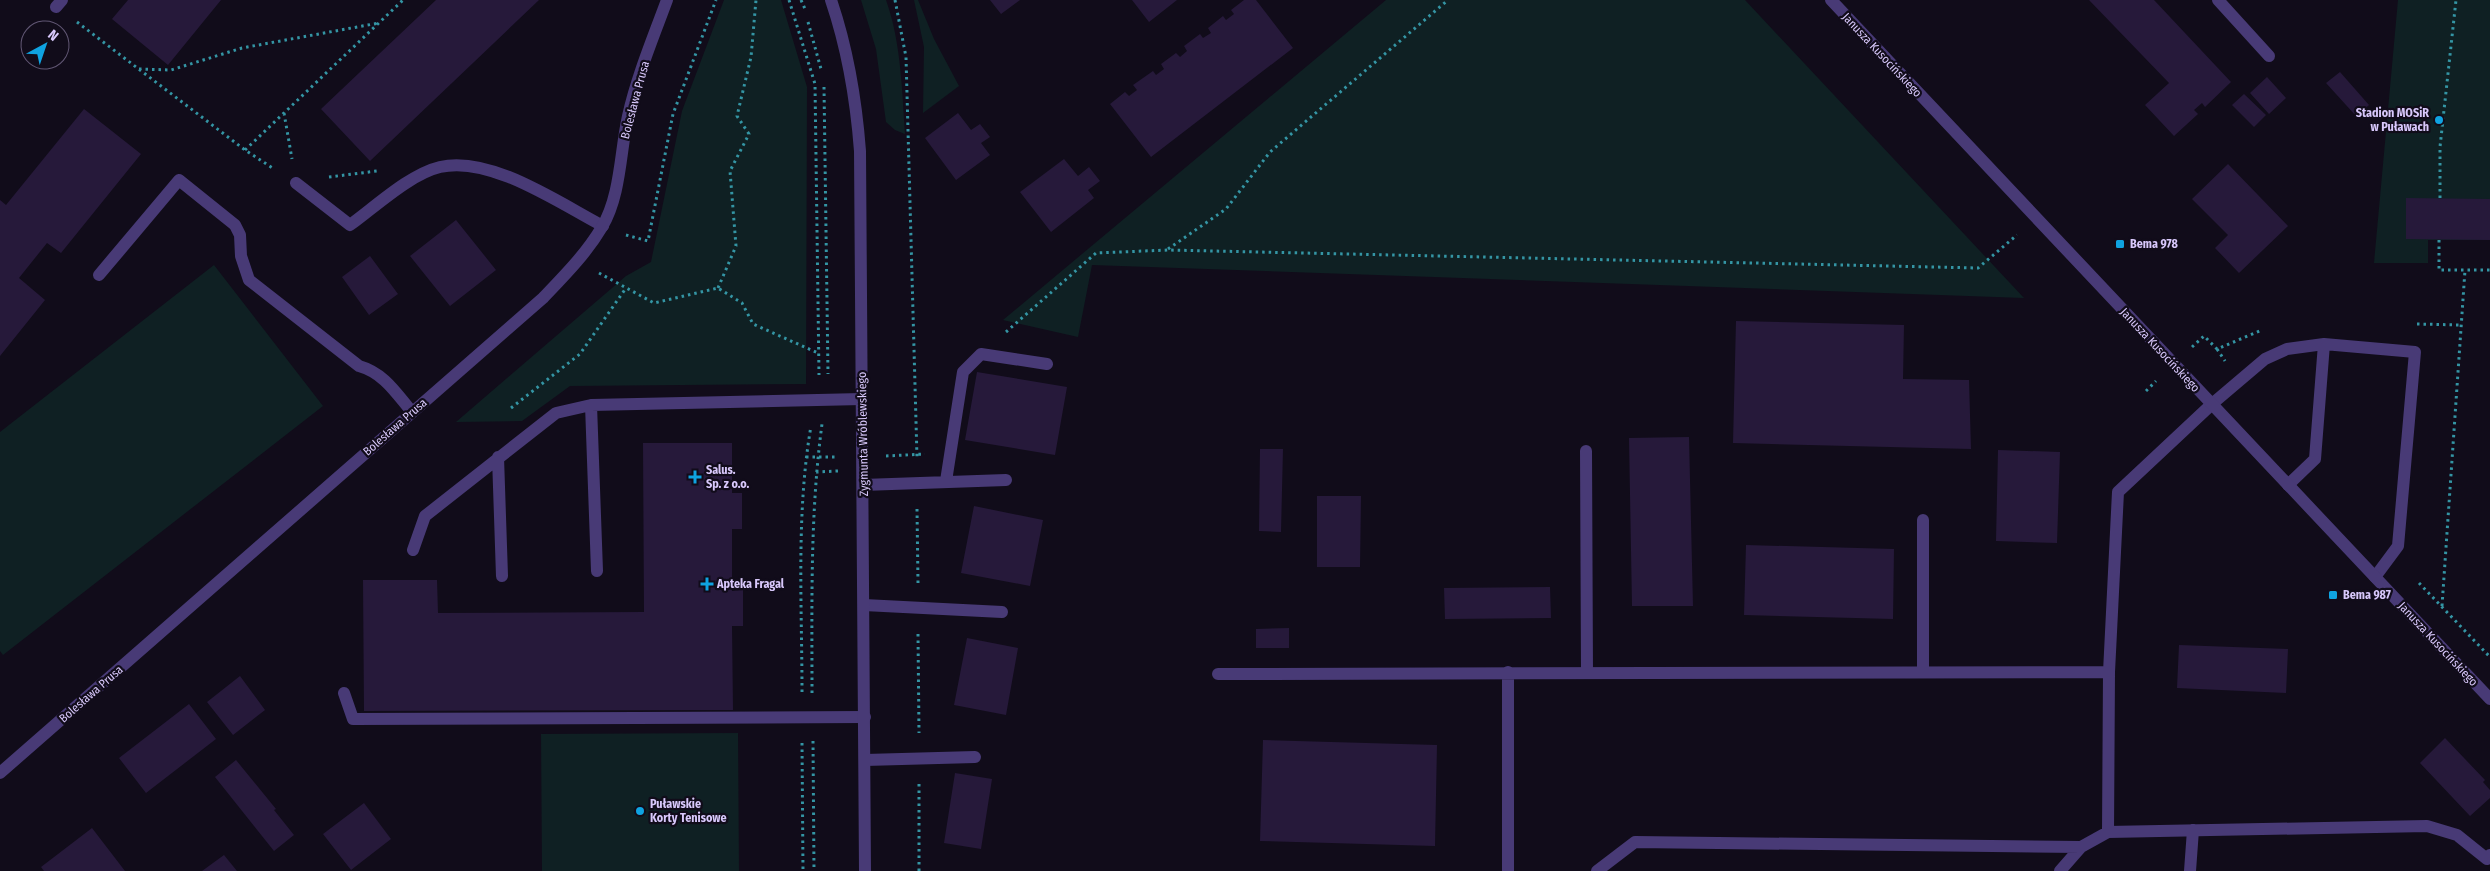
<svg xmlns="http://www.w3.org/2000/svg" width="2490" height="871" font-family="'Fira Sans Condensed',sans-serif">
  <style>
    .green { fill: #0f2023 }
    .building { fill: #26193a }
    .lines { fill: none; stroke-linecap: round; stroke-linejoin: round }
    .path { stroke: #3495a4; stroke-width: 3; stroke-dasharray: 2.5 4; stroke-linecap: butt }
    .service { stroke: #483a76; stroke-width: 12 }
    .minor { stroke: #483a76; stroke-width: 12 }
    .tertiary { stroke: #483a76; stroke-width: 12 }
    .poi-dot { fill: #0fa3e1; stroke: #110c1a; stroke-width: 2 }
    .labels { text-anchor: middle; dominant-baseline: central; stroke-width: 4.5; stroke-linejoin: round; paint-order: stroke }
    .street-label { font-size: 12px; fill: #d8c8fb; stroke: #110c1a }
    .poi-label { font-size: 12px; font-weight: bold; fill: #d8c8fb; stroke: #110c1a; text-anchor: start }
  </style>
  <rect width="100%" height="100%" fill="#110c1a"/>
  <path class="green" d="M724,0H781L807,87L806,384L570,386L522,421L456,422L626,276L651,262L682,111Z
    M861,0H886C901,42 902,89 905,134L895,130L886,122L876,49Z
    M914,0H918L934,39L959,86L923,113L924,47Z
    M1386,0H1745L2024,298L1092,265L1078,337L1003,320Z
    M2398,0H2490V240H2428V263H2374Z
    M214,265L323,406L3,655L0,651V432Z
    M738,733L739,871H542L541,734Z"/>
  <path class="building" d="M128,0H221L168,65L112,19Z
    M436,0H539L370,161L321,109Z
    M990,0H1020L1001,14Z
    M1132,0H1177L1149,22Z
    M1244,0H1256L1293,48L1151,157L1110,104L1125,92L1129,96L1137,90L1133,85L1153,71L1156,75L1164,69L1161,64L1176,53L1180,57L1187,51L1184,46L1200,34L1203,38L1211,33L1208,28L1223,16L1226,20L1234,14L1231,10Z
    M2089,0H2154L2231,82L2205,107L2202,103L2194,110L2198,114L2174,136L2145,105L2169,83Z
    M2340,72L2369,105L2356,116L2326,83Z
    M2267,77L2286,98L2269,114L2250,93Z
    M2244,94L2266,115L2254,127L2232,105Z
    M84,109L141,154L61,253L47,243L19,278L45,300L0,356V200L6,205Z
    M958,113L971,130L980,124L990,137L981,143L990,155L956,180L925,138Z
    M1064,159L1078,176L1089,167L1100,181L1088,190L1094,198L1051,232L1020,192Z
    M2228,164L2288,226L2239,273L2215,248L2228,235L2192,199Z
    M2406,198L2490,199V240L2406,239Z
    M456,220L496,270L450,306L410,256Z
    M370,256L398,294L369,315L342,277Z
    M1736,321L1904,325L1903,379L1969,380L1971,449L1733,443Z
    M977,372L1067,387L1055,455L965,440Z
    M1689,437L1693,606H1632L1629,438Z
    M643,443H732V493H742V529H732V591L743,590V626H732L733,710L364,711L363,580H437L438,613L644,612Z
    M1260,449H1283L1281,532L1259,531Z
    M1998,450L2060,452L2057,543L1996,541Z
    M1317,496H1361L1360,567H1317Z
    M974,506L1043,520L1030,586L961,573Z
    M1746,545L1894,549L1893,619L1744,615Z
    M1550,587L1551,618L1445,619L1444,588Z
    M1289,628V648H1256V629Z
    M967,638L1018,648L1006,715L954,705Z
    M2179,645L2288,649L2286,693L2177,688Z
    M240,676L265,710L233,735L207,702Z
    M189,704L216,739L146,793L119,758Z
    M2445,738L2485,780L2483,782L2490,790V798L2470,816L2420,763Z
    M1263,740L1437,745L1435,846L1260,841Z
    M236,760L276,809L274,810L294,835L274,851L215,777Z
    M955,773L992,779L981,849L944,843Z
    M364,803L391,839L351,870L323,834Z
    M92,828L125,871H44L41,867Z
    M224,855L237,871H202Z"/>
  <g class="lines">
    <path class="path" d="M789,0L815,84L819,375
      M801,0L805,9
      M895,0L906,57L917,458
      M77,22L245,150L274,169
      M808,22L821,69
      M139,69L171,70L242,48L379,23
      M824,87L828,374
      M284,113L292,159
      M245,150L403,0
      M329,177L377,171
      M2440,198V147L2456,0
      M626,235L648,241L673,114L716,0
      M2439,240V270H2490
      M1168,249L1226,209L1270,152L1448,0
      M599,273L654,303L718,288L742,303L753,324L818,353
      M718,288L736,246L730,171L749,134L737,116L751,57L756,0
      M2417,324L2461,325
      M1006,332L1096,253L1168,250L1978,268L2017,235
      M2192,347L2204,336L2217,349L2262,330
      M2217,349L2225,361
      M2146,391L2156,381
      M511,408L580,354L626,288
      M886,456L925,454
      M806,457H837
      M816,472L838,471
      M917,509L918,583
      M2419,583L2490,657
      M2442,606L2465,270
      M918,634L919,733
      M802,692C802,604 796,513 811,426
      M812,693C812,603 810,514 822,424
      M813,741L814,871
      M802,743L803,871
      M919,784V871"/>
    <path class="service" d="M56,7L62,0
      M296,183L350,225C375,207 410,174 440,167C490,155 559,203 603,226
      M99,275L179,180L235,225L240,235L241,256L249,280L359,366C384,373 396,393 412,412
      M1586,451L1587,672
      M498,457L502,576
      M946,481L963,372L981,354L1047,364
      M863,485L1006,480
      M2288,485L2315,459L2324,344
      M1923,520V672
      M413,550L425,516L556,413L591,405
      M597,571L591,405L862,399
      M864,605L1002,612
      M1508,672V871
      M2109,672L2118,492L2212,404L2265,359L2287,349L2324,344L2415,352L2398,546L2375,577
      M1218,674L2109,672L2108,832
      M344,693L353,719L865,717
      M865,760L975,757
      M1597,871L1635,842L2081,847
      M2060,871L2081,847L2108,832L2427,826L2457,835L2487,859L2490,855
      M2190,871L2193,830"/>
    <path class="minor" d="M2218,0L2269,56
      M0,773L543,298C564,276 586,254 602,227C621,195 620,152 628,116C637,76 653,38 667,0"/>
    <path class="tertiary" d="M831,0C848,50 856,98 860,151L865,871
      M1831,0L2490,699"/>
  </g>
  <g class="poi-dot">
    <circle cx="2439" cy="120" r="5"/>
    <rect x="2115" y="239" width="10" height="10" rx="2.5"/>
    <path d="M692.5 469.5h5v5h5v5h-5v5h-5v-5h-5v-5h5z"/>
    <path d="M704.5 576.5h5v5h5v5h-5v5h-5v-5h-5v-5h5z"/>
    <rect x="2328" y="590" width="10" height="10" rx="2.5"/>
    <circle cx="640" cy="811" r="5"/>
  </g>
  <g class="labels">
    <g class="street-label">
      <text transform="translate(1882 55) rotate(47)">Janusza Kusocińskiego</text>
      <text transform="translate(635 100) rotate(-75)">Bolesława Prusa</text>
      <text transform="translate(2160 350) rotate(47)">Janusza Kusocińskiego</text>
      <text transform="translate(395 427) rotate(-41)">Bolesława Prusa</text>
      <text transform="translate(863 434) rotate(-91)">Zygmunta Wróblewskiego</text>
      <text transform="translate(2438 644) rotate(47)">Janusza Kusocińskiego</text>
      <text transform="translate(91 694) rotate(-41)">Bolesława Prusa</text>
    </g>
    <g class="poi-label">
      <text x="2429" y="113" text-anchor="end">Stadion MOSiR<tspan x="2429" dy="14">w Puławach</tspan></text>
      <text x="2130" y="244">Bema 978</text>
      <text x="706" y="470">Salus.<tspan x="706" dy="14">Sp. z o.o.</tspan></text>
      <text x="717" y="584">Apteka Fragal</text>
      <text x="2343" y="595">Bema 987</text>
      <text x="650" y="804">Puławskie<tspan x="650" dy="14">Korty Tenisowe</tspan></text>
    </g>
  </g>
  <g transform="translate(45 45) rotate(40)"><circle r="24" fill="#110c1a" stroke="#615774"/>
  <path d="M0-4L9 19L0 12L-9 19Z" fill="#0fa3e1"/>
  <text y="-8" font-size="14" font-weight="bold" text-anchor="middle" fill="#d8c8fb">N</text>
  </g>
</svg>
